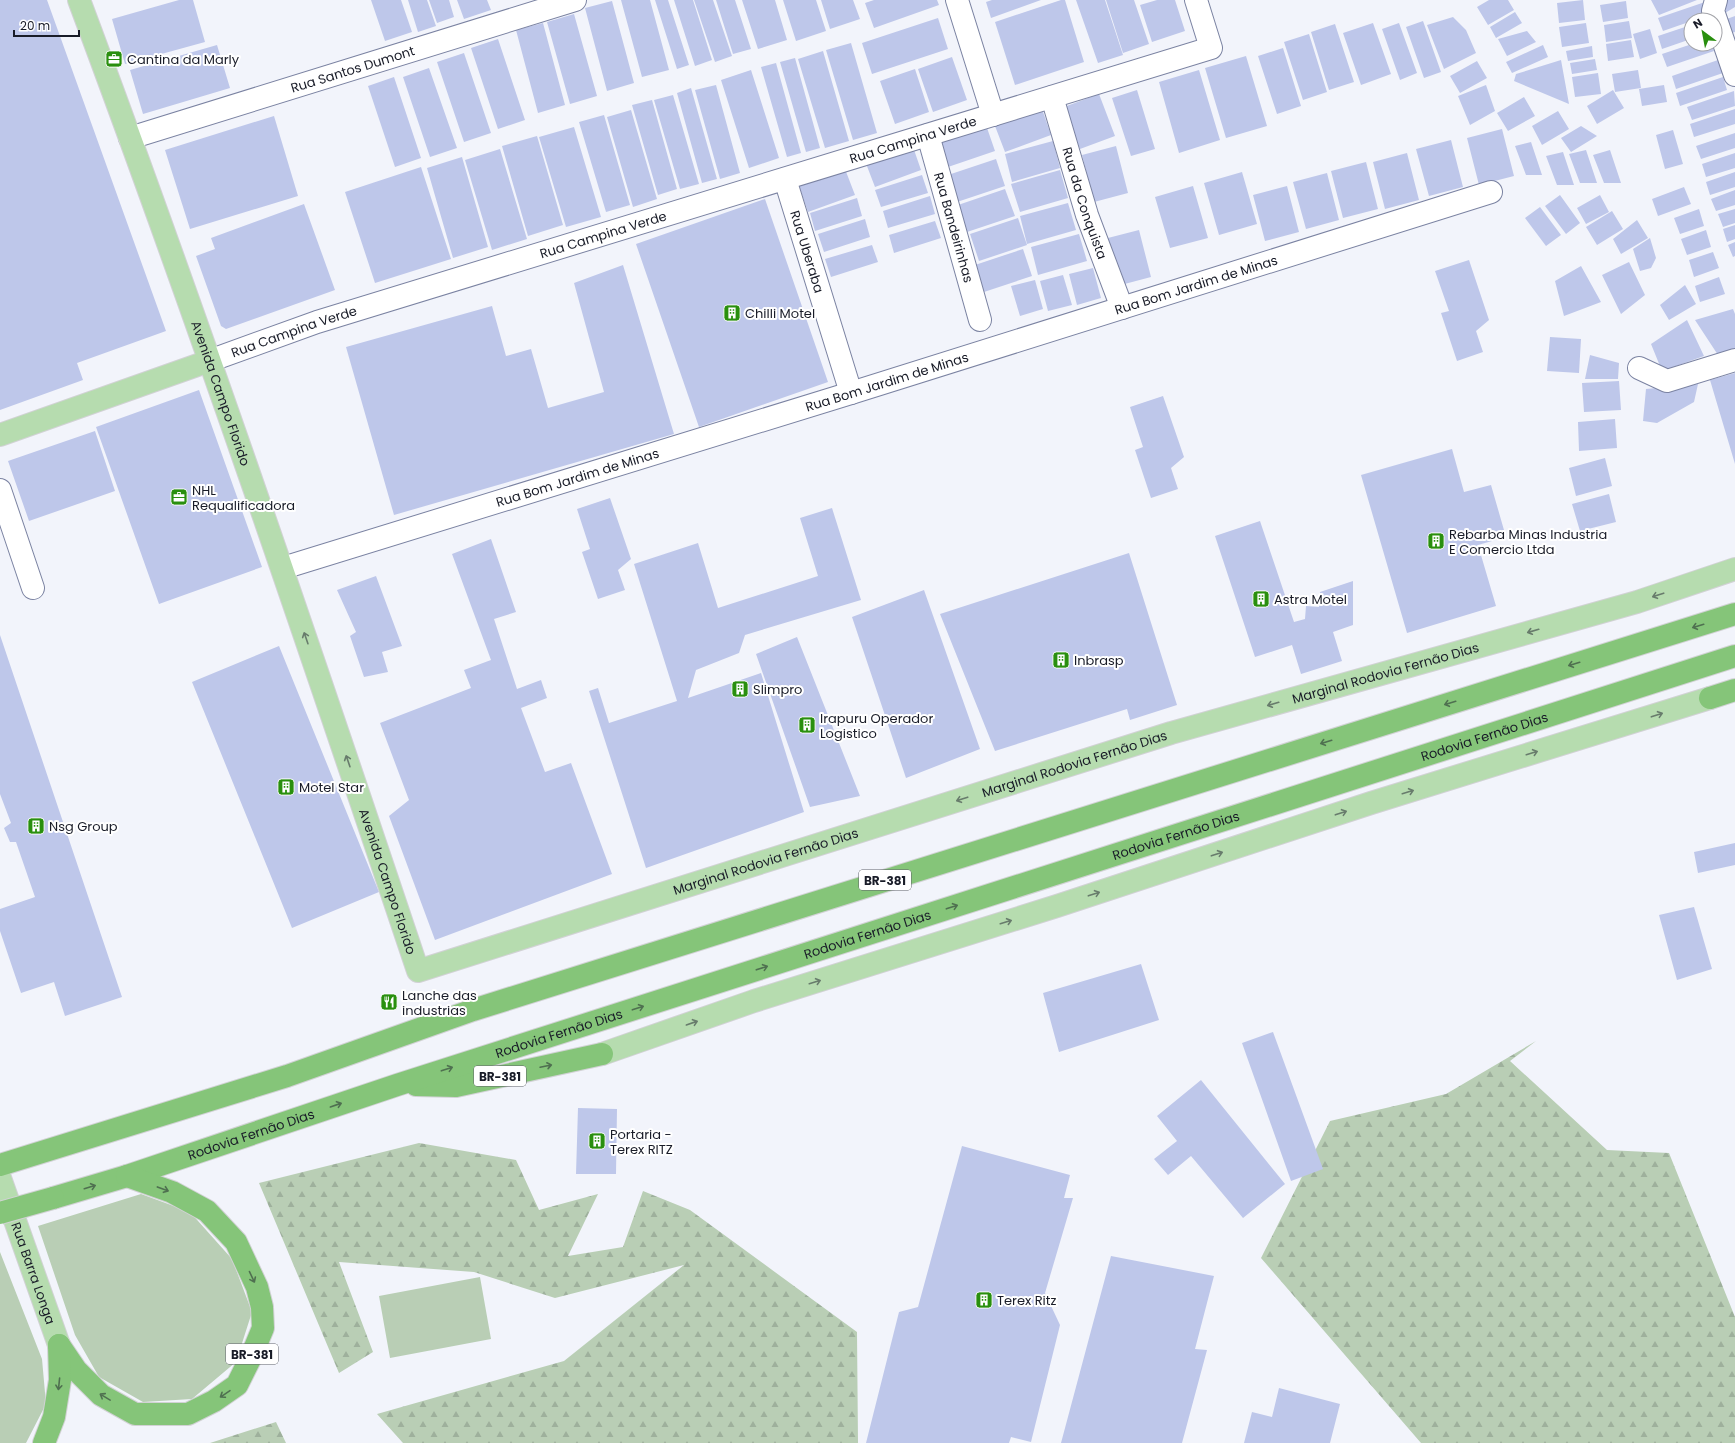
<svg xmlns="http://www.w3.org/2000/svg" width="1735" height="1443" font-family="Poppins,sans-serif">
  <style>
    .grass { fill: #b9ceb5 }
    .forest { fill: url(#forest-firs) }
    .building { fill: #bec7ea }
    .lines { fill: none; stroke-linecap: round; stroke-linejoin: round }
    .minor-casing { stroke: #7b83a2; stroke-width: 24 }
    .major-casing { stroke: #d1d2d4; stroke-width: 24 }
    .highway-casing { stroke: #d1d2d4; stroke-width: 24 }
    .minor { stroke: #fff; stroke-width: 22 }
    .major { stroke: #b6dcaf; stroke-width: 22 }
    .highway { stroke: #85c579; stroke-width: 22 }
    .highway-bridge-casing { stroke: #d1d2d4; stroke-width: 24; stroke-linecap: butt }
    .highway-bridge { stroke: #85c579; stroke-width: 22 }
    .oneway { stroke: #687c6c }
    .oneway2 { stroke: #4f7050 }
    .labels { text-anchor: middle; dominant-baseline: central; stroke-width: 4; stroke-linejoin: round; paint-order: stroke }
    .shield { fill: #fff; stroke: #5e6068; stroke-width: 1 }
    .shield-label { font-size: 12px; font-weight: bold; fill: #191c28 }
    .poi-label { font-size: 13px; fill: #191c28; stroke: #fff; text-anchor: start }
    .street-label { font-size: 13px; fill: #191c28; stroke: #fff }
  </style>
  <defs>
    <pattern id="forest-firs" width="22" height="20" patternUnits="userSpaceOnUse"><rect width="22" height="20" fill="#b9ceb5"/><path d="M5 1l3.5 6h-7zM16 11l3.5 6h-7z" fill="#9eb09c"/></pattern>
  </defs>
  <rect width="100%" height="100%" fill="#f2f4fb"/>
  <path class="grass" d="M141,1194L190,1212L232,1259L252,1312L236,1362L192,1399L143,1402L99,1377L75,1335L38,1226Z
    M0,1252L42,1359L46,1404L26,1443H0Z
    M480,1277L491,1339L390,1358L379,1296Z"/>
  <path class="forest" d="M1536,1041L1510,1061L1607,1150L1669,1153L1735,1317V1443H1421L1261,1258L1330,1121L1446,1094Z
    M419,1143L516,1160L539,1210L598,1194L568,1256L623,1247L643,1191L690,1210L857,1332L858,1443H403L377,1414L564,1361L684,1265L555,1298L474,1272L339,1262L373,1352L339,1373L259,1183Z
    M276,1422L286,1443H210Z"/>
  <path class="building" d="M0,0H47L166,331L77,363L83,380L0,410Z
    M179,0H193L205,42L125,64L112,19Z
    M371,0H401L412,32L385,41Z
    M408,0H427L436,26L418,32Z
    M429,0H449L454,17L437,23Z
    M457,0H487L491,10L464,19Z
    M621,0H650L669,70L642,77Z
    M655,0H668L689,65L677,69Z
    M674,0H693L712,60L695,66Z
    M694,0H713L732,56L715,62Z
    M716,0H735L751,49L733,54Z
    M742,0H775L787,40L758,49Z
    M783,0H816L826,31L796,41Z
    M821,0H853L860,19L830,29Z
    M874,0H937L939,5L874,28L865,3Z
    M992,0H1041L991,18L986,2Z
    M1061,0H1065L1084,62L1015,85L995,22Z
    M1076,0H1105L1123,55L1098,63Z
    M1106,0H1134L1149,44L1123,53Z
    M1157,0H1175L1185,31L1152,42L1140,5Z
    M1489,0H1508L1514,10L1488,25L1477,7Z
    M1583,0L1585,20L1559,23L1557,3Z
    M1651,0H1697L1659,15Z
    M1727,0H1735V7L1725,13Z
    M612,1L634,83L607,91L585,8Z
    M1626,1L1628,18L1603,22L1600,5Z
    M1705,2L1709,15L1663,31L1658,18Z
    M1515,12L1522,23L1496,38L1490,27Z
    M574,14L597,96L570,104L547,22Z
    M1735,16V32L1728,34L1724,20Z
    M1453,17L1466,30L1476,53L1444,69L1427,25Z
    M938,18L948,49L872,74L862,43Z
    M1423,21L1441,72L1424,78L1406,27Z
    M1629,21L1632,38L1606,42L1604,25Z
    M543,23L565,105L538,113L516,30Z
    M1373,23L1391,74L1361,85L1343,33Z
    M1399,23L1417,73L1400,80L1382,29Z
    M1586,23L1589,43L1562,47L1559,27Z
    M1335,24L1354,82L1329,90L1311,32Z
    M1691,25V39L1662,49L1658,36Z
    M1650,29L1657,53L1640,59L1633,34Z
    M1527,31L1536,42L1507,56L1498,39Z
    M1309,34L1327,92L1303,100L1284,42Z
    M498,39L525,120L498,129L471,48Z
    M1631,40L1634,57L1608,61L1606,44Z
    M851,43L877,133L853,140L826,50Z
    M1692,44H1711L1714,51L1667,67L1662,54Z
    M217,45L230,88L143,114L130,70Z
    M1543,45L1548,57L1512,73L1506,62Z
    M1592,46L1593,57L1568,61L1566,51Z
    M1283,48L1301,106L1277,114L1258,56Z
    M823,51L849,141L825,148L798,59Z
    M464,53L491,133L464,142L437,62Z
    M1246,56L1267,126L1226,138L1205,68Z
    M952,57L967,100L933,112L918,69Z
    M795,58L820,148L806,152L780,62Z
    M1595,59L1597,70L1572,74L1570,63Z
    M1561,60L1569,104L1514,81L1516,74Z
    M1718,60L1723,73L1676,89L1672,76Z
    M1477,61L1487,78L1460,93L1450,76Z
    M776,63L801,153L787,157L761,67Z
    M429,68L457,148L430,157L403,77Z
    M915,69L929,112L895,124L880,81Z
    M751,70L779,158L749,168L721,80Z
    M1199,70L1220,140L1179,153L1159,82Z
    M1638,70L1641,88L1615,92L1612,74Z
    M1598,73L1601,94L1575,97L1572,77Z
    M394,77L421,158L395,167L368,86Z
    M1723,77L1727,90L1680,106L1676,93Z
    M716,85L740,173L720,179L695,90Z
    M1486,85L1495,111L1470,125L1458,96Z
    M1664,85L1667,102L1642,106L1639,89Z
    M691,88L717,179L702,183L677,93Z
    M1137,90L1155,149L1131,156L1112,98Z
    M1613,90L1624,108L1597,124L1587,106Z
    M1734,91L1735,106L1692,120L1687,107Z
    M1099,94L1115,136L1080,149L1064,107Z
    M673,95L699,184L680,189L654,100Z
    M1524,97L1535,116L1508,131L1497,113Z
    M652,100L677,189L658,195L632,105Z
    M1042,109L1051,135L1005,152L995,126Z
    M1735,109V124L1694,137L1690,124Z
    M631,110L657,199L633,207L607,117Z
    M1558,111L1569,129L1542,145L1532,126Z
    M604,115L630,205L606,212L579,122Z
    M274,116L298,196L190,229L165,150Z
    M986,125L995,151L948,167L939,142Z
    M1581,126L1597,136L1571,152L1561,138Z
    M574,127L601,217L566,227L539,137Z
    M1502,129L1514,176L1479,185L1467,138Z
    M1673,130L1683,164L1665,169L1656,135Z
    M1735,133V148L1701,159L1696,146Z
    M537,136L563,225L528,236L502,146Z
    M1451,140L1463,187L1429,196L1416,149Z
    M1053,141L1060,168L1012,182L1005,154Z
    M1531,142L1542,175H1526L1515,146Z
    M912,144L921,170L875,187L865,161Z
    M1116,146L1128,193L1094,202L1082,155Z
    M500,149L527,239L492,250L465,160Z
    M1586,150L1597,183H1580L1569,154Z
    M1610,150L1621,183H1604L1593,155Z
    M1563,152L1574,185H1557L1546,156Z
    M1407,153L1419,200L1385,209L1373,162Z
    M1735,153V168L1706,177L1702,164Z
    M462,157L488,247L453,258L427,168Z
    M996,159L1005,186L957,202L948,175Z
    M1366,162L1378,209L1343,218L1331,171Z
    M421,167L451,259L375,283L345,192Z
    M845,169L855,195L808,212L799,186Z
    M1060,170L1068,198L1020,212L1011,184Z
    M1242,172L1257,224L1219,235L1204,183Z
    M1735,172V187L1710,195L1706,182Z
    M1327,173L1339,220L1306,229L1293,182Z
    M922,175L928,193L881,207L875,190Z
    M1193,186L1208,238L1170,248L1155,197Z
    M1287,186L1299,232L1265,241L1253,195Z
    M1684,187L1691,204L1658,216L1652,199Z
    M1005,189L1015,216L967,232L958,205Z
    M1735,190V205L1716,211L1711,199Z
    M1560,195L1580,223L1566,234L1545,206Z
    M1600,195L1609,212L1586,224L1577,208Z
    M930,196L935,214L888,228L883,211Z
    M857,198L862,216L815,231L810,213Z
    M765,199L828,382L699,427L636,244Z
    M1068,203L1076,230L1027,244L1020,216Z
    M304,204L335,290L226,329L221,326L196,256L215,249L211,238Z
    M1540,207L1561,235L1546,246L1525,218Z
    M1699,209L1704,226L1680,234L1674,218Z
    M1735,209V223L1723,227L1718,214Z
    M1612,211L1623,229L1597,245L1586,227Z
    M1018,218L1027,245L979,261L970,234Z
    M865,219L870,237L824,252L818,234Z
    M1637,220L1648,238L1621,254L1613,239Z
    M935,221L941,238L894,253L889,235Z
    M1735,225V239L1727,242L1723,229Z
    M1139,230L1151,277L1117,286L1104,239Z
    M1706,230L1711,247L1687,255L1681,239Z
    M1079,234L1087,261L1038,275L1031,247Z
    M1650,238L1656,258L1651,268L1640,271L1633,249Z
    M1735,242V256L1733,257L1728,245Z
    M872,245L878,262L831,277L825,259Z
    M1023,249L1032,276L984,292L975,265Z
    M1713,252L1719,268L1694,277L1689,260Z
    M1469,260L1489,320L1476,331L1483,352L1457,361L1441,313L1449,311L1435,271Z
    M1629,262L1645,295L1621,314L1602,275Z
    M623,265L674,434L394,515L346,347L492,306L506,356L531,349L548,408L604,392L574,283Z
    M1581,266L1601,302L1564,316L1555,281Z
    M1093,268L1101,298L1077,305L1069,274Z
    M1063,275L1072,305L1048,311L1040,281Z
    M1719,277L1725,294L1700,302L1695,286Z
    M1035,280L1043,309L1020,316L1011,286Z
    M1685,285L1696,304L1669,320L1660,305Z
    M1733,309L1735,314V350L1718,355L1695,320Z
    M1687,320L1704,356L1662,371L1651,344Z
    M1550,337L1581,339L1579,373L1547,371Z
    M1590,355L1619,363L1618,379H1585Z
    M1735,373V464L1710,380Z
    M1619,381L1621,410L1584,412L1582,383Z
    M1698,384L1694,402L1657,423L1643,421L1646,389Z
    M199,390L262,567L159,604L96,427Z
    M1163,396L1184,457L1171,468L1178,489L1151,498L1135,450L1143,447L1130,407Z
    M1615,419L1617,448L1579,451L1578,422Z
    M95,431L115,491L29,521L8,461Z
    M1452,449L1464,492L1491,485L1506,537L1478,545L1496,606L1407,633L1361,475Z
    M1605,458L1612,486L1576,496L1569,468Z
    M1609,494L1616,522L1580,531L1572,504Z
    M610,498L631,559L618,570L625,590L598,599L582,552L590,549L577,509Z
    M832,508L861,600L745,635L739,653L696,670L688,698L761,673L804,812L646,868L589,691L598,688L609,723L677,701L634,564L698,543L718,608L818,576L800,518Z
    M1260,521L1294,622L1305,619L1306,606L1319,607L1320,592L1353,581V625L1333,632L1342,661L1301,674L1292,645L1255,657L1215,536Z
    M491,539L516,612L494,619L517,689L541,680L547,698L521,708L545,772L571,763L612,874L435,940L389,816L409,800L380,723L471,688L464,670L491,660L452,554Z
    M1129,553L1177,705L1130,720L1127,709L995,751L940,614Z
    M376,576L402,646L382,652L388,672L364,677L350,636L356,632L337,590Z
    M924,590L980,749L906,778L852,617Z
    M0,635L122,997L65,1016L54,982L21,993L0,931V909L35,897L16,842H10L4,828L11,823L0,794Z
    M797,637L860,796L810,807L756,654Z
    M279,646L379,892L292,928L192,682Z
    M1735,843V865L1698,873L1694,852Z
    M1694,907L1712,969L1677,980L1659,915Z
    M1141,964L1159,1020L1059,1052L1043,993Z
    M1273,1032L1323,1169L1291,1181L1242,1043Z
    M1201,1080L1285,1184L1243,1218L1191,1156L1168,1175L1154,1159L1177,1141L1157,1116Z
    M578,1108L617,1109L616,1174H576Z
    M962,1146L1070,1175L1064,1198H1073L1045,1293L1060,1325L1031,1442L1011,1437L1009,1443H866L899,1312L918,1307Z
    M1111,1256L1214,1276L1195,1349L1207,1350L1182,1443H1061Z
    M1279,1388L1340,1404L1330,1443H1244L1252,1412L1272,1417Z"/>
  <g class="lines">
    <g class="minor-casing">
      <g id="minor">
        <path d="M957,0L993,115"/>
        <path d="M1716,0L1713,11L1735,75"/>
        <path id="s1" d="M1052,97L1087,215L1122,308"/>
        <path id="s2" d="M928,135L980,320"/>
        <path id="s3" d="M130,138L575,0"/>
        <path id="s4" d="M785,179L851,393"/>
        <path id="s5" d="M209,361L317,322L1211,48L1196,0"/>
        <path d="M1639,368L1667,381L1735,360"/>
        <path d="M0,490L33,588"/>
        <path id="s6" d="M283,568L851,393L1491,192"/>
      </g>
    </g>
    <g class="major-casing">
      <g id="major">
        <path id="s7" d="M79,0C199,321 309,646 418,971L1171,733L1637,602L1735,569"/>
        <path d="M0,435L209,361"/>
        <path d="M602,1054L754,1001L1057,906L1371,803L1710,698"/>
        <path id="s8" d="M0,1178L59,1345"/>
      </g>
    </g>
    <g class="highway-casing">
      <g id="highway">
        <path d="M1710,698L1735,690"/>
        <path d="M416,1085L456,1086L602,1054"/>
        <path d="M0,1165L287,1076L473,1010L1735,614"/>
        <path id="s9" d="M53,1198L127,1176L397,1085L1735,656"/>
        <path d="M59,1345L76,1370L101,1395L135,1414H188L214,1401L237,1385L251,1357L263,1328L262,1307L257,1287L236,1242L207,1211L172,1192L127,1176"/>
        <path d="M44,1443L54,1417L60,1380L59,1345"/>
      </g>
    </g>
    <use href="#minor" class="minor"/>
    <use href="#major" class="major"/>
    <use href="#highway" class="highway"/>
    <g class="highway-bridge-casing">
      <path id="highway-bridge" d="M0,1213L53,1198"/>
    </g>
    <use href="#highway-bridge" class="highway-bridge"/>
  </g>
  <defs><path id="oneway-shaft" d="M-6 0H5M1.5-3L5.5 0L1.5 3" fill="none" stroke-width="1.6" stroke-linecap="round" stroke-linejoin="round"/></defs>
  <g class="oneway">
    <use href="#oneway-shaft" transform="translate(1658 595) rotate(162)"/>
    <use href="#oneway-shaft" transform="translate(1533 631) rotate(164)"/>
    <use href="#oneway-shaft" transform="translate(306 638) rotate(-109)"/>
    <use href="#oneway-shaft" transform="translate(1273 704) rotate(164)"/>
    <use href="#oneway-shaft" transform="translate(1657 715) rotate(-18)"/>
    <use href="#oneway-shaft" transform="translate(1532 753) rotate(-17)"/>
    <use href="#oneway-shaft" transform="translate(348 761) rotate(-109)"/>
    <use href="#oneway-shaft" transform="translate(1408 792) rotate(-17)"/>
    <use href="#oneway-shaft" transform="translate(962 799) rotate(162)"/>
    <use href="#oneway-shaft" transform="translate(1341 813) rotate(-18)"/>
    <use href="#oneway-shaft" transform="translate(1217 854) rotate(-18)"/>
    <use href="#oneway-shaft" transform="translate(1094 894) rotate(-18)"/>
    <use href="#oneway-shaft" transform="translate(1006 922) rotate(-17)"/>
    <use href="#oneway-shaft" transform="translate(815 982) rotate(-17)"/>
    <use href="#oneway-shaft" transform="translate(692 1023) rotate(-19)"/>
  </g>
  <g class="oneway2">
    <use href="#oneway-shaft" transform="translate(1698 626) rotate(163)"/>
    <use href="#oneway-shaft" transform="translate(1574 664) rotate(163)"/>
    <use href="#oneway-shaft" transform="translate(1450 703) rotate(163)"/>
    <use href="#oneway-shaft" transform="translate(1326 742) rotate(163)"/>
    <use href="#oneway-shaft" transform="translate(952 907) rotate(-18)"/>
    <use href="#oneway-shaft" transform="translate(762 968) rotate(-18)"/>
    <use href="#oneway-shaft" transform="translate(638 1008) rotate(-18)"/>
    <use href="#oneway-shaft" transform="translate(546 1066) rotate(-12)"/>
    <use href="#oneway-shaft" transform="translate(447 1069) rotate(-18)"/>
    <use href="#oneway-shaft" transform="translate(336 1105) rotate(-19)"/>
    <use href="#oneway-shaft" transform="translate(90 1187) rotate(-17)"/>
    <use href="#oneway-shaft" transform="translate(163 1189) rotate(20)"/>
    <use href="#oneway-shaft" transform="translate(252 1277) rotate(65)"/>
    <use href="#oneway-shaft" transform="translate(59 1384) rotate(96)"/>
    <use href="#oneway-shaft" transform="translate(225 1394) rotate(146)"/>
    <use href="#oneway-shaft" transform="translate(105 1397) rotate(-149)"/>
  </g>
  <defs>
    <g id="office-square" transform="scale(0.9)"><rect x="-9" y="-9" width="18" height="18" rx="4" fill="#298f0e" stroke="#fff"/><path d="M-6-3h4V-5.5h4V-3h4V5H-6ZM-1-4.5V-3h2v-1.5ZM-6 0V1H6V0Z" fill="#fff"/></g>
    <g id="building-square" transform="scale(0.9)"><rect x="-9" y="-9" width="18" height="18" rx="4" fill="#298f0e" stroke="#fff"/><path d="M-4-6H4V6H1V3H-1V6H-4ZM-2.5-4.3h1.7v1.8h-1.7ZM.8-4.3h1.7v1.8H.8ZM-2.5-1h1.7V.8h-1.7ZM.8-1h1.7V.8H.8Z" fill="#fff"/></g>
    <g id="restaurant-square" transform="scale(0.9)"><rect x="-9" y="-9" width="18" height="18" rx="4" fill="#298f0e" stroke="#fff"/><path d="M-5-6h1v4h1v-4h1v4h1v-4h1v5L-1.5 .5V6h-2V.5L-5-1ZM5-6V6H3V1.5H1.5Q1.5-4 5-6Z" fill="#fff"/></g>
  </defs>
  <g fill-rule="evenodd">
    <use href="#office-square" x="114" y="59"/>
    <use href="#building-square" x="732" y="313"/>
    <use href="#office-square" x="179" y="497"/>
    <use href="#building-square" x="1436" y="541"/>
    <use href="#building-square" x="1261" y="599"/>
    <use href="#building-square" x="1061" y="660"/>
    <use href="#building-square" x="740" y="689"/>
    <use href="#building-square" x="807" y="725"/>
    <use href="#building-square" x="286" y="787"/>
    <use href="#building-square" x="36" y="826"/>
    <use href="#restaurant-square" x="389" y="1002"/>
    <use href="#building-square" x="597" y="1141"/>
    <use href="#building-square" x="984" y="1300"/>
  </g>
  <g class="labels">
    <g class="shield">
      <rect x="859" y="870" width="52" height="20" rx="3"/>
      <rect x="474" y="1066" width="52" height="20" rx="3"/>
      <rect x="226" y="1344" width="52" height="20" rx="3"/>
    </g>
    <g class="shield-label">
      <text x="885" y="880">BR-381</text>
      <text x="500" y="1076">BR-381</text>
      <text x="252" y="1354">BR-381</text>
    </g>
    <g class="poi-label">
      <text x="127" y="59">Cantina da Marly</text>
      <text x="745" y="313">Chilli Motel</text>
      <text x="192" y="490">NHL<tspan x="192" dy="15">Requalificadora</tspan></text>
      <text x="1449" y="534">Rebarba Minas Industria<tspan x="1449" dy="15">E Comercio Ltda</tspan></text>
      <text x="1274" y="599">Astra Motel</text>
      <text x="1074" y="660">Inbrasp</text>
      <text x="753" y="689">SIimpro</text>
      <text x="820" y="718">Irapuru Operador<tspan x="820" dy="15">Logistico</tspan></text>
      <text x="299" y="787">Motel Star</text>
      <text x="49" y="826">Nsg Group</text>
      <text x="402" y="995">Lanche das<tspan x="402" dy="15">industrias</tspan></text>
      <text x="610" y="1134">Portaria -<tspan x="610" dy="15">Terex RITZ</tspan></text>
      <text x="997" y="1300">Terex Ritz</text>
    </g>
    <g class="street-label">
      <text stroke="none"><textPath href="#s3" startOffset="233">Rua Santos Dumont</textPath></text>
      <text stroke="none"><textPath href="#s5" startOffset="738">Rua Campina Verde</textPath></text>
      <text stroke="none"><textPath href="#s1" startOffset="111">Rua da Conquista</textPath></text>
      <text stroke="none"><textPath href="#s2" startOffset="96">Rua Bandeirinhas</textPath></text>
      <text stroke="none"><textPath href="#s5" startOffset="414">Rua Campina Verde</textPath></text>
      <text stroke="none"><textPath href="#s4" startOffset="76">Rua Uberaba</textPath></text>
      <text stroke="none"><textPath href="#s6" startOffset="956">Rua Bom Jardim de Minas</textPath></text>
      <text stroke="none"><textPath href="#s5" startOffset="90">Rua Campina Verde</textPath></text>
      <text stroke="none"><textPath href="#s6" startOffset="632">Rua Bom Jardim de Minas</textPath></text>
      <text stroke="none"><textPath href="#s7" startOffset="418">Avenida Campo Florido</textPath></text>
      <text stroke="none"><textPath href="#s6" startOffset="308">Rua Bom Jardim de Minas</textPath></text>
      <text stroke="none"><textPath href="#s7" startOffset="2041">Marginal Rodovia Fernão Dias</textPath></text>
      <text stroke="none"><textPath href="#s9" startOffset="1504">Rodovia Fernão Dias</textPath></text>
      <text stroke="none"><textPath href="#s7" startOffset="1717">Marginal Rodovia Fernão Dias</textPath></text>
      <text stroke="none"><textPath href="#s9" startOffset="1180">Rodovia Fernão Dias</textPath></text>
      <text stroke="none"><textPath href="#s7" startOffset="1393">Marginal Rodovia Fernão Dias</textPath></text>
      <text stroke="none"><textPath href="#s7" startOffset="934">Avenida Campo Florido</textPath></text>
      <text stroke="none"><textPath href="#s9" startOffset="856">Rodovia Fernão Dias</textPath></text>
      <text stroke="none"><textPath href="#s9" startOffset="532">Rodovia Fernão Dias</textPath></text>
      <text stroke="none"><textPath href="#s9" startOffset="208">Rodovia Fernão Dias</textPath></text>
      <text stroke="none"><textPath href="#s8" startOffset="101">Rua Barra Longa</textPath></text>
    </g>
  </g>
  <g transform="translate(1703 32) rotate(328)"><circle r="19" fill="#ffffff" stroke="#a3a4a9"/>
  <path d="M0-3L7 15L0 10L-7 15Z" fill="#298f0e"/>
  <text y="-6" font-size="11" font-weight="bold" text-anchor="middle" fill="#191c28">N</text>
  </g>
  <path d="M14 30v6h65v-6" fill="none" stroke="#191c28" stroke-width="2"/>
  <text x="20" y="30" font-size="12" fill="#191c28" stroke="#ffffff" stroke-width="3" paint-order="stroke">20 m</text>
</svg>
